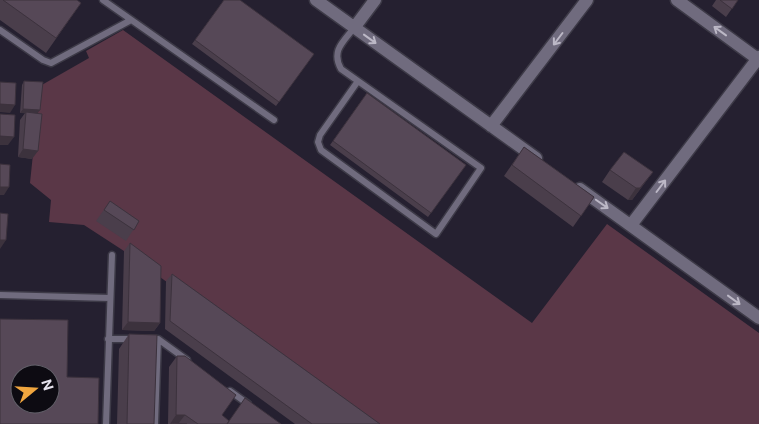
<svg xmlns="http://www.w3.org/2000/svg" width="759" height="424" font-family="'Public Sans',sans-serif">
  <style>
    .green { fill: #5a3747 }
    .lines { fill: none; stroke-linecap: round; stroke-linejoin: round }
    .lane-casing { stroke: #3d3a47; stroke-width: 9 }
    .street-casing { stroke: #3d3a47; stroke-width: 15 }
    .lane { stroke: #706b7e; stroke-width: 6 }
    .street { stroke: #706b7e; stroke-width: 12 }
    .wall { fill: #4a3e4b }
    .shaded-wall { fill: #3c323d }
    .building { fill: #564857; stroke: #3c323d; fill-rule: evenodd }
    .oneway { stroke: #bcb8c6 }
  </style>
  <rect width="100%" height="100%" fill="#252030"/>
  <path class="green" d="M123,30L532,323L607,224L759,333V424H363L124,251L84,225L49,222L51,200L30,183L40,86L89,58L86,51Z"/>
  <g class="lines">
    <g class="lane-casing">
      <path id="lane" d="M103,0L274,120
        M354,28C343,42 331,51 341,69L481,168L436,234L321,150L318,142L320,135L358,81
        M0,30L43,60L51,63L131,20
        M0,295L110,298
        M108,339H134
        M149,339H158L187,360
        M230,391L248,404
        M106,424L112,255
        M155,424L158,339"/>
    </g>
    <g class="street-casing">
      <path id="street" d="M316,0L536,158
        M677,0L759,60
        M354,28L375,0
        M491,126L587,0
        M580,189L759,318
        M631,225L759,57"/>
    </g>
    <use href="#lane" class="lane"/>
    <use href="#street" class="street"/>
  </g>
  <path class="wall" d="M0,0H77L81,3L46,53L0,20Z
    M224,0L314,54L276,106L192,44Z
    M716,0H738L726,17L712,6Z
    M24,81L37,113L32,159L18,157L20,120L25,113H20L22,85Z
    M367,93L466,165L428,217L330,145Z
    M524,147L594,197L573,227L504,176Z
    M610,170L653,172L632,200H628L602,182Z
    M110,201L139,221L126,241L96,221Z
    M130,243L160,323L154,331L122,330L124,251Z
    M172,274L380,424H295L165,329L166,281Z
    M129,334L154,424H117L119,349Z
    M177,356L222,415L229,421L281,424H168L169,367Z"/>
  <path class="shaded-wall" d="M0,104L15,105L10,113L0,112Z
    M23,109L40,110L37,114L20,113Z
    M0,136L14,137L8,145H0Z
    M23,149L38,151L32,159L18,157Z
    M653,172L632,200H628L636,188Z
    M0,187H9L4,195H0Z
    M0,240H6L0,249Z
    M128,322L160,323L154,331L122,330Z
    M176,415H185L178,424L173,423L172,424H170Z"/>
  <path class="building" d="M3,0H77L81,3L56,38Z
    M224,0H240L314,54L279,102L195,40Z
    M720,0H738L732,9Z
    M24,81L43,82L40,110L23,109Z
    M0,82L16,83L15,105L0,104Z
    M367,93L466,165L431,213L333,141Z
    M26,112L42,114L38,151L23,149Z
    M0,114L15,115L14,137L0,136Z
    M524,147L594,197L581,216L512,165Z
    M624,152L653,172L640,188H636L610,170Z
    M0,164L10,165L9,187H0Z
    M110,201L139,221L134,230L104,210Z
    M0,213L8,214L6,240H0Z
    M130,243L161,266L160,323L128,322Z
    M172,274L380,424H312L170,321Z
    M0,319L68,320L67,377L99,378L98,424H0ZM20,374H50V404H20Z
    M129,334L157,335L154,424H127Z
    M177,356H185L236,395L222,415L229,421L227,424H198L185,415H176Z
    M245,398L281,424H227Z
    M173,423L187,424H173Z"/>
  <defs><path id="oneway-shaft" d="M-6 0H5M1.5-3L5.5 0L1.5 3" fill="none" stroke-width="1.6" stroke-linecap="round" stroke-linejoin="round" transform="scale(1.25)"/></defs>
  <g class="oneway">
    <use href="#oneway-shaft" transform="translate(720 31) rotate(-144)"/>
    <use href="#oneway-shaft" transform="translate(370 39) rotate(36)"/>
    <use href="#oneway-shaft" transform="translate(558 39) rotate(127)"/>
    <use href="#oneway-shaft" transform="translate(661 186) rotate(-53)"/>
    <use href="#oneway-shaft" transform="translate(602 204) rotate(35)"/>
    <use href="#oneway-shaft" transform="translate(734 300) rotate(36)"/>
  </g>
  <g transform="translate(35 389) rotate(72)"><circle r="24" fill="#0d0b12" stroke="#63616a"/>
  <path d="M0-4L9 19L0 12L-9 19Z" fill="#f0a63f"/>
  <text y="-8" font-size="14" font-weight="bold" text-anchor="middle" fill="#e5e2ed">N</text>
  </g>
</svg>
